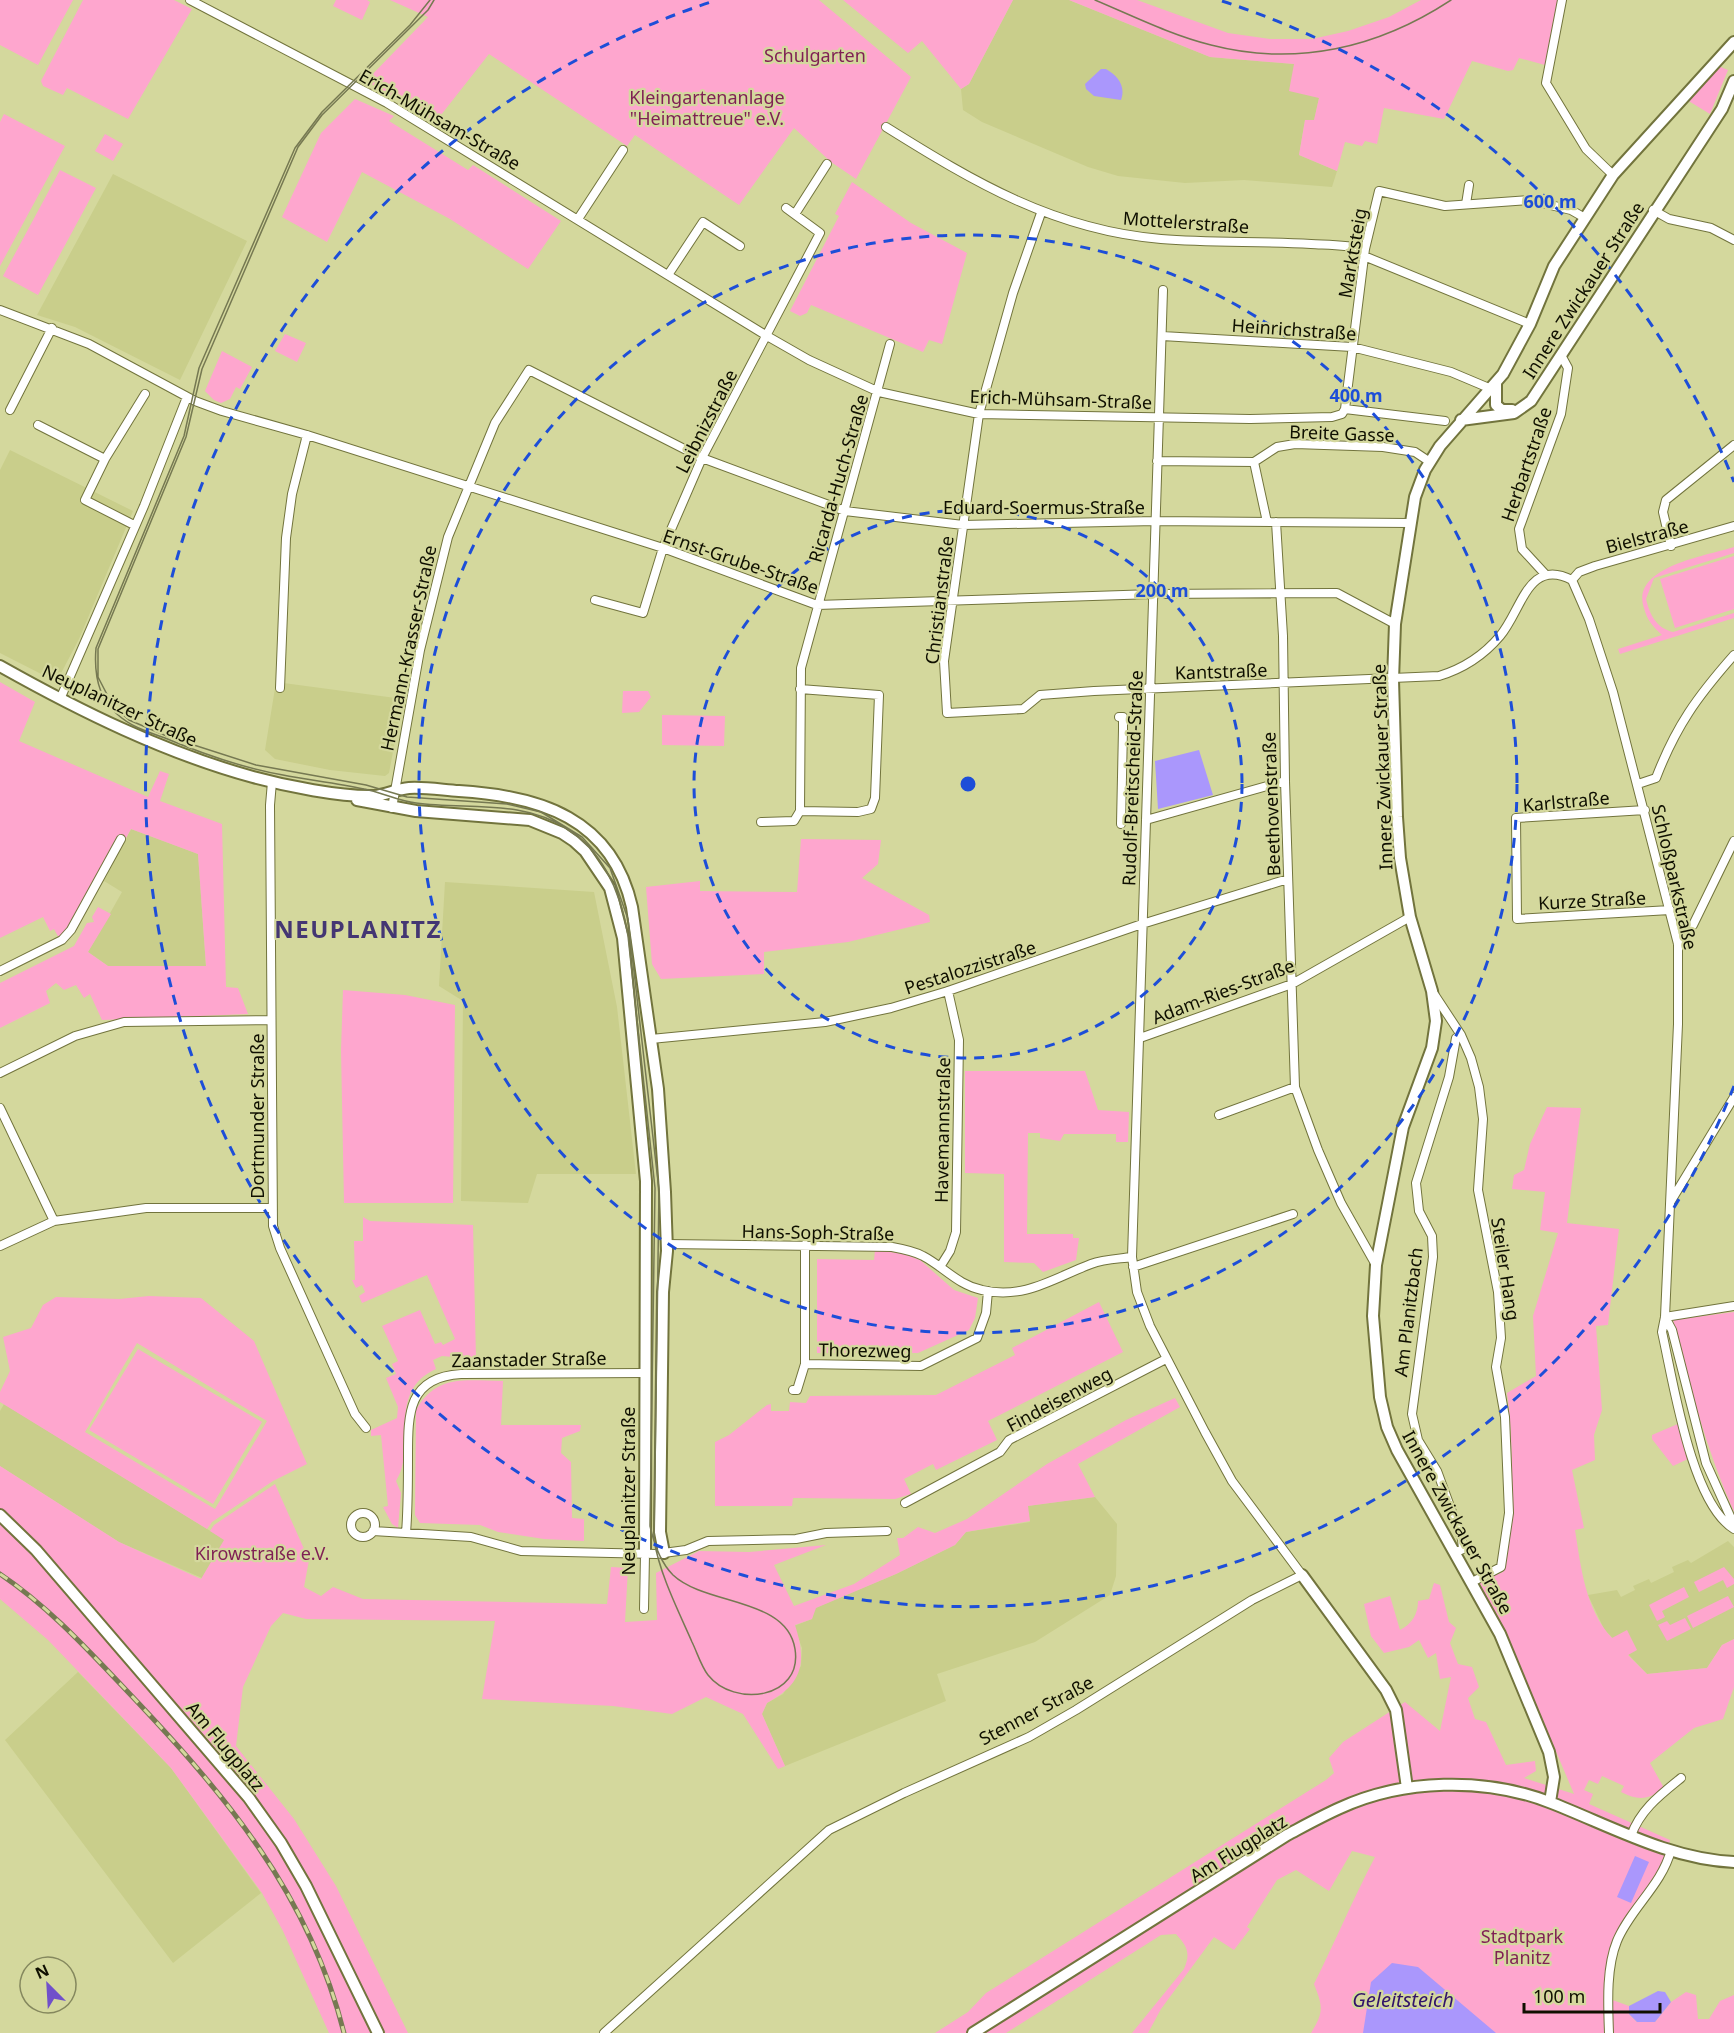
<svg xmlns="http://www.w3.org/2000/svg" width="1734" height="2033" font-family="'Noto Sans',sans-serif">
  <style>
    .built { fill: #c9ce8b }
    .green { fill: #fea6ce; fill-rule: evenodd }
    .water { fill: #aa97fc }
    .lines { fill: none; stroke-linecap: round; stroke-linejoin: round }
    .street-casing { stroke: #72743d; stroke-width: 10 }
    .secondary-casing { stroke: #72743d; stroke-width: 14 }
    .street { stroke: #fff; stroke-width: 8 }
    .secondary { stroke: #fff; stroke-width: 10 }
    .tram { stroke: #767952; stroke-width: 1.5 }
    .rail-casing { stroke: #767952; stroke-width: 5 }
    .rail { stroke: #d4d89d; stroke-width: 3; stroke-dasharray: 9; stroke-linecap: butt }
    .ring { fill: none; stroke: #1d4ed8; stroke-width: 3; stroke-dasharray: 10 8 }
    .labels { text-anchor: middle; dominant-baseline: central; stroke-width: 4.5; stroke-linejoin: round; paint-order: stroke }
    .park-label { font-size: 18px; fill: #7f1f54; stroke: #d4d89d }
    .street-label { font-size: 18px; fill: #0f0f00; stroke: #d4d89d }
    .water-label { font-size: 20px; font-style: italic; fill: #31126a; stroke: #d4d89d }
    .district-label { font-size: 24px; font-weight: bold; letter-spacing: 1.5px; fill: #443673; stroke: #d4d89d }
    .centre { fill: #1d4ed8; stroke: #d4d89d; stroke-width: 3 }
    .ring-label { font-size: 18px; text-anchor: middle; font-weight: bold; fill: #1d4ed8; stroke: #d4d89d; stroke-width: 4.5; stroke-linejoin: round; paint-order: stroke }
  </style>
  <rect width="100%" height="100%" fill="#d4d89d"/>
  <path class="built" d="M1013,0H1069L1210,57L1294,64L1319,98L1314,121L1305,120L1299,155L1337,171L1332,187L1244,180L1185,183L1118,176L1088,167L982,122L963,110L961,89L969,84Z
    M113,174L247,241L180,380L75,327L37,315Z
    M10,450L133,511L79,639L58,679L53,680L0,653V470Z
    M276,682L403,699L389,773L385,776L330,770L275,759L265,750Z
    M131,829L198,854L206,967L108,966L88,952L122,892L104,881Z
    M445,882L594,892L617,1007L636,1174H537L528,1203L461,1201L463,1001L439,986Z
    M4,1404L225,1540L202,1578L119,1542L0,1466V1411Z
    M1095,1497L1117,1524L1116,1576L1110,1595L1035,1642L937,1674L946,1701L785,1766L762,1714L767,1703L783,1694L801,1666L802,1648L794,1626L812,1619L815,1608L896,1574L955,1545L966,1532L1030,1522L1027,1506Z
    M1728,1541L1734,1547V1639L1722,1645L1707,1668L1647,1674L1604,1629L1588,1595L1617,1590L1621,1597L1635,1590L1633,1586L1649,1579L1651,1583L1674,1572L1672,1567L1688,1560L1691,1563Z
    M78,1672L171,1768L261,1893L173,1963L5,1740Z"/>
  <path class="green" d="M0,0H73L38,65L0,45Z
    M83,0H174L192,9L128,119L67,88L63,95L43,86L41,81Z
    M336,0H367L370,2L362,20L333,6Z
    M390,0H819L911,77L856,179L831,162L794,128L739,205L635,135L627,146L489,54L437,120H432L366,81L428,17Z
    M843,0H1013L969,84L961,89L922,41L908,53Z
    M1069,0H1137L1228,33L1270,39H1312L1348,31L1389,17L1421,0H1560L1545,65L1519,58L1513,70L1508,71L1472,61L1444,119L1384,108L1377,144L1365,141L1362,146L1345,142L1337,171L1299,155L1305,120H1314L1319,98L1289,91L1294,64L1210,57Z
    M1718,66L1728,70L1710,114L1687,100Z
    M355,99L394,116L389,121L468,170L473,165L561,221L528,269L450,219L362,172L327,242L282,217L321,133Z
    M4,114L65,146L0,266V122Z
    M105,134L123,144L113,161L95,151Z
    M60,170L96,188L38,295L3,276Z
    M852,182L911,223L967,253L942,344L929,340L923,352L811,305L807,313L800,316L790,311L839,216L835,214Z
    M285,334L306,343L297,362L275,351Z
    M222,351L252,367L240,389L236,387L230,399L221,403L214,400L205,391Z
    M1734,547V553L1654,578L1646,599C1650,615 1656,628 1673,632L1734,613V618L1620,654L1618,649L1662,635C1653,627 1647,620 1644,608C1630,567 1706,556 1734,547Z
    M1734,556V609L1675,628L1660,579Z
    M0,682L35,702L19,741L148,797L160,771L169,774L160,801L222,824L226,987L238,988L248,1014L102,1020L90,994L84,998L76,985L64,990L56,983L46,991L50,1003L0,1028V983L74,946L87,923L94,922L92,917L98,907L111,914L88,952L108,966H206L198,854L131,829L125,840L117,839L67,930L59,938L54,929L50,931L43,917L0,938Z
    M623,691H648L651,697L639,712L622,713Z
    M662,715L725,716L724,746L662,745Z
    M801,839L881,840L878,864L862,878L929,915L930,922L848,942L764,952V974L661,979L652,964L646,887L700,881V891L797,892Z
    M343,990L405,995L455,1005L453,1203H344L341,1050Z
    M965,1071H1085L1098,1110L1129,1112L1128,1142H1116V1134H1064L1060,1141L1040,1138V1133H1028L1027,1234H1073V1238H1079L1076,1260L1043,1272L1034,1263L1004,1262V1174L965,1173Z
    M1547,1107L1581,1108L1567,1223L1619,1229L1608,1325L1596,1326L1602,1410L1594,1435L1595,1460L1572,1470L1584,1528L1575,1530C1581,1567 1585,1609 1612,1638L1627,1630L1637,1650L1628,1655L1647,1674L1707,1668L1722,1645L1734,1639V1687L1723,1719L1694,1728L1650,1763L1664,1788C1649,1800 1638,1801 1621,1792L1624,1786L1602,1776L1598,1784L1589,1780L1584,1790L1593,1794L1589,1804L1670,1840L1663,1863L1613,1938L1608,1954L1607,1998L1629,2006V2014L1637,2022H1655L1671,2002L1686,1992L1696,1995L1698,2019H1709L1720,2001L1734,1995V2033H1311C1324,2012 1323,2007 1314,1984C1335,1942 1353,1899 1375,1857L1352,1851L1329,1891L1296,1870L1277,1880L1247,1927L1250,1929L1234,1950L1214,1937L1161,2009L1148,2033H1132L1184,1969C1191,1953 1187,1946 1176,1934L1161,1935L1006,2033H935L968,2012L986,1993L1326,1780L1334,1773L1329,1758L1343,1742L1405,1702L1440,1731L1451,1677L1440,1679L1436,1653L1428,1658L1419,1640L1409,1647L1384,1653L1371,1636L1364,1604L1390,1596L1400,1630C1412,1624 1418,1614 1418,1601L1429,1599L1434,1583L1440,1585L1449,1622L1456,1628L1450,1643L1458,1664L1472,1667L1479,1687L1468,1698L1475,1719L1486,1722L1506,1765L1535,1761L1536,1771L1524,1778L1574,1794L1511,1645L1479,1582L1503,1572C1514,1525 1514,1440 1507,1393L1536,1376L1533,1316L1558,1233L1540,1230L1545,1192L1512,1189L1514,1175L1524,1170L1530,1144Z
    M363,1217L370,1221L473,1225L476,1359L442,1356L433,1360L436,1369C385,1392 418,1448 396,1481L401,1493L398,1528L392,1524L383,1507L388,1506L381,1435L371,1436V1430L397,1418L398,1407L386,1378L396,1374L392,1364L398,1361L382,1326L420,1310L435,1344L441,1342L443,1345L455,1339L427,1275L362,1303L359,1296L365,1292L362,1285L356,1288L352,1280H355L354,1241H363Z
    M875,1250L904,1254L920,1260L954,1290L978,1298L975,1318L969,1330L918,1353H817V1259L874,1260Z
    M149,1296L201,1298L254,1341L307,1464L273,1481L212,1522L207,1529L0,1402V1392L10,1371L3,1337L31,1328L43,1305L56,1297L119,1299ZM137,1343L267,1421L215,1509L85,1432Z
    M1099,1302L1123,1352L988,1421L997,1440L936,1470L933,1464L904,1479L911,1494L895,1499L793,1498L792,1506H715V1442L729,1435L767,1405L771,1404V1411H789L790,1402L806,1403L810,1396L936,1395L1015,1355L1012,1348Z
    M1734,1312V1512C1707,1451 1689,1385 1673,1320Z
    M138,1349L262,1422L213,1504L89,1430Z
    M503,1381L501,1425H581L580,1431L562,1438L561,1453L571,1462L572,1518L584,1519V1541L544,1539L498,1532L480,1525L420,1523L415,1515L416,1410C437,1373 466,1381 503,1381Z
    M1175,1398L1180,1407L1078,1464L1095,1497L1028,1506L1030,1521L966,1532L955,1545L896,1574L816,1608L812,1619L795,1625C807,1662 803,1684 767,1703L762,1714L785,1766L778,1769L743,1714L706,1697L672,1714L613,1706L482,1699L495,1621L306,1619L283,1613L271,1626L243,1687L236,1746L294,1819L336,1886L408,2033H329L283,1931L262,1893L171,1768L48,1640L0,1599V1466L119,1542L201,1579L224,1540L210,1531L214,1525L275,1484L309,1560L304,1587L321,1596L333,1587L363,1599L607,1604L611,1567L628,1568L625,1622L657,1620L656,1573L699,1551L749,1552L826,1545L774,1565L794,1606L854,1584L900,1555L897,1538H903L918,1527L935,1533L967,1519L1047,1464L1126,1420Z
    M1680,1423L1690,1458L1673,1466L1652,1439V1435Z
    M1724,1567L1734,1579V1584L1727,1588L1723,1580L1699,1592L1694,1582Z
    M1684,1587L1689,1597L1662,1611L1665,1617L1657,1621L1649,1605Z
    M1728,1596L1734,1607L1693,1628L1687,1616Z
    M1685,1618L1691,1629L1667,1641L1658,1625L1667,1621L1670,1625Z"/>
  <path class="water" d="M1101,69H1106C1118,76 1126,86 1121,100L1094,96L1086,89L1085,84Z
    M1199,750L1213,795L1158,809L1155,761Z
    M1635,1856L1649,1862L1631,1903L1617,1897Z
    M1392,1963L1418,1967L1496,2033H1363L1371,1982Z
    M1658,1991L1665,1992L1671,2002L1655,2022H1637L1629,2014V2006Z"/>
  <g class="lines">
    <g class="street-casing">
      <path id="street" d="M190,0L387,103L767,336L809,360L879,392L979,414L1250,419L1332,417L1342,414L1345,409L1445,421
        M1562,0L1546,83L1586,149L1613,175
        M886,127C974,182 1054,230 1161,239C1211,243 1261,241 1311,244C1329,245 1348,245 1365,249
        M1466,204L1469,185
        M1653,210L1669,219L1711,228L1734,240
        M1041,213L1013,293L979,414L944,661L947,713L1023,709L1040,695L1094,691L1439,676C1462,669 1484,655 1500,636C1522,610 1528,557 1572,580L1589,619L1613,692L1678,944V1024L1665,1317L1662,1332C1673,1380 1691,1503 1734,1529
        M795,214L827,164
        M578,219L623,150
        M1364,256L1530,324
        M668,275L703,222L740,246
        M0,310L89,344L195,401L222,411L307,435L663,548L817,605L1154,594L1337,593L1395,624
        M1162,336L1352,347L1451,372L1489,388
        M1345,409L1365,249L1379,191L1445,206L1530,200L1571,210L1585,218
        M10,410L52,328
        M38,425L105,459
        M1157,461L1254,462L1277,447L1295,444L1383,447L1415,452L1430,462
        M1254,462L1267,522
        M1276,522L1283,636L1285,781L1295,1087L1318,1150L1341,1203L1376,1265
        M134,525L85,500L105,459L145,394
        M1671,546L1663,512L1666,500L1734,445
        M1545,574L1522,549L1519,529L1561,414L1568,368L1562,357
        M1572,580L1579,572L1595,566L1734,526
        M595,600L643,613L663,548L702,458L820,233L786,208
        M280,688L286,538L292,494L307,435
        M61,697L144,506L187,397
        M1119,717H1123V729L1121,824
        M272,782L270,805L273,1226L280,1248L355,1414L366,1428
        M1638,784L1656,778C1676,726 1697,697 1734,655
        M392,808L420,650L448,537L495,423L529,370L702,458L845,511L963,525L1155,521L1410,523
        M1645,810L1516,818L1517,919L1670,910
        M800,811L858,812L871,809L875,798L879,695L800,689
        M1146,820L1285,781
        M761,822L794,821L800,811L801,668L890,344
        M1678,944L1693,925L1734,841
        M0,971L62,940L71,930L121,839
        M1434,994L1461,1035L1471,1058L1479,1087L1483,1119L1478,1190L1498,1292L1501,1338L1496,1367L1505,1417L1509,1513L1501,1567L1472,1582
        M1140,1038L1292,984L1410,917
        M651,1039L825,1022L891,1008L948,991L1142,924L1288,879
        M0,1073L75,1036L124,1022L271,1020
        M0,1108L54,1221
        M1219,1115L1295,1087
        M1671,1201L1734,1097
        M667,1244L892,1247C903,1249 914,1251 923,1256C944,1267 958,1285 982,1290C1024,1300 1054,1278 1091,1264C1104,1259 1118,1259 1132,1257
        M0,1246L54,1221L146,1208H272
        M940,1267L950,1251L956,1232L959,1040L948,991
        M1133,1267L1293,1214
        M1665,1317L1672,1330L1706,1463L1734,1525
        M1665,1317L1734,1306
        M805,1364L921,1366L977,1338L986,1313L988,1291
        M793,1390H797L805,1364V1245
        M905,1503L1000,1452L1009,1440L1166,1359
        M351 1525a12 12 0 1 1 24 0a12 12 0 1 1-24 0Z
        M373,1531L471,1537L521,1551L656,1554L686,1550L708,1541L796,1539L826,1533L887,1531
        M406,1533C408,1508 408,1483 408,1458C408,1415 407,1377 461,1374L644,1373
        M1456,1552L1463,1549L1462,1539L1437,1471L1418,1440L1412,1414L1433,1257L1432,1236L1419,1211L1416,1183L1449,1077L1456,1038L1461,1035
        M644,1609L645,1554
        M1631,1836C1640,1810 1660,1795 1681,1778
        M604,2033L829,1830L904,1793L1029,1737L1076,1710L1252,1600L1302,1575L1232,1481L1205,1432L1150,1326L1137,1292L1132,1257L1163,290
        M1609,2033C1608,2004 1606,1968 1617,1941C1630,1909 1662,1885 1671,1850"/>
    </g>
    <g class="secondary-casing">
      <path id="secondary" d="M1496,382V405L1502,410H1512
        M1461,420L1514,413L1531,401L1722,109L1734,81
        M0,666C80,711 165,753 253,777C286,786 340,797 374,796C386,795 397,789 409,788C425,787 443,790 459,791C540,796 612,818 632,907L658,1089L665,1192L667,1251L663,1292L660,1532L664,1553
        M357,800L416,811L530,820L562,833L574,841L585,851L610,888L623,938L646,1181L645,1554
        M0,1515L36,1550L249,1798L281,1843L306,1886L378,2033
        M1302,1575L1386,1690L1396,1710L1407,1788
        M1550,1802L1554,1777L1549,1752L1500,1634L1397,1450L1387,1427L1380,1397L1373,1316L1376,1265L1403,1127L1432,1048L1436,1021L1432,991L1410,917L1400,858L1397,817L1393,680L1395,624L1415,497L1425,470L1440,446L1503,374L1530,324L1554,266L1613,175L1734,42
        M973,2033L1287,1835C1304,1826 1322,1816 1340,1808C1403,1779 1484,1777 1549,1802C1609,1825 1668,1859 1734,1862"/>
    </g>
    <use href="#street" class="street"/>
    <use href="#secondary" class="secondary"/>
    <path class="tram" d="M430,0L410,25L322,112L295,148L199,368L184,436L96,648C94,672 97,697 117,714C131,727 148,732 165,738C203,754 243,768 283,775C309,780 337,783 364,789C381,792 398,801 416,803C467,810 522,799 567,829C605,853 621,894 628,936L655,1188L650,1526C654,1544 660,1562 673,1575C706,1606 787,1597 795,1649C803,1699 734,1708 708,1675C701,1666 697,1652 692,1642C678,1610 660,1575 654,1540L659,1190L628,919L610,868L582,837L541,812L507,804L407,797L366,785L256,765L169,737L129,720L113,706L98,677V649L186,437L202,369L298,147L322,115L428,10L434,0
      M1095,0C1133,16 1171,35 1211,45C1296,67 1378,48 1451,0"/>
    <g class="rail-casing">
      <path id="rail" d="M0,1574C48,1606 88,1650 127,1691C224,1793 309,1893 344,2033"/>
    </g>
    <use href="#rail" class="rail"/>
  </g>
  <g class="ring">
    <circle cx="968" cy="784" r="274"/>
    <circle cx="968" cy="784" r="549"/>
    <path d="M1734 1086A823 823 0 1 1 714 1M1222 1A823 823 0 0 1 1734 482"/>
  </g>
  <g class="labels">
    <g class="park-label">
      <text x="815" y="55">Schulgarten</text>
      <text x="707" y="97">Kleingartenanlage<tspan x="707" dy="21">"Heimattreue" e.V.</tspan></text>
      <text x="262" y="1553">Kirowstraße e.V.</text>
      <text x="1522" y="1936">Stadtpark<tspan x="1522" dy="21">Planitz</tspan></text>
    </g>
    <g class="street-label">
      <text transform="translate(440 119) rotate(30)">Erich-Mühsam-Straße</text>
      <text transform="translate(1186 222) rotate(4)">Mottelerstraße</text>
      <text transform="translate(1352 253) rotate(-80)">Marktsteig</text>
      <text transform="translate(1583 290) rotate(-57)">Innere Zwickauer Straße</text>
      <text transform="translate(1294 329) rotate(4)">Heinrichstraße</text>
      <text transform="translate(1061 399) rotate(2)">Erich-Mühsam-Straße</text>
      <text transform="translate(706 421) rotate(-63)">Leibnizstraße</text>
      <text transform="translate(1342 433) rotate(2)">Breite Gasse</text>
      <text transform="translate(1526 464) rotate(-71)">Herbartstraße</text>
      <text transform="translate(838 478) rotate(-74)">Ricarda-Huch-Straße</text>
      <text x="1044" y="507">Eduard-Soermus-Straße</text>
      <text transform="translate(1647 536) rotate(-15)">Bielstraße</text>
      <text transform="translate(741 561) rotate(19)">Ernst-Grube-Straße</text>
      <text transform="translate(939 600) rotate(-83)">Christianstraße</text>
      <text transform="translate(408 648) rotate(-78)">Hermann-Krasser-Straße</text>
      <text transform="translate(1221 671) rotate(-2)">Kantstraße</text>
      <text transform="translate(120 705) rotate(25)">Neuplanitzer Straße</text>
      <text transform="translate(1382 767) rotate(-92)">Innere Zwickauer Straße</text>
      <text transform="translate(1132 778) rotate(-88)">Rudolf-Breitscheid-Straße</text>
      <text transform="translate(1566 801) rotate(-5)">Karlstraße</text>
      <text transform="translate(1271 804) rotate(-92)">Beethovenstraße</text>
      <text transform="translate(1675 877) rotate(77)">Schloßparkstraße</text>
      <text transform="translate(1592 900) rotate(-3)">Kurze Straße</text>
      <text transform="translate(970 967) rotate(-18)">Pestalozzistraße</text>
      <text transform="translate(1223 991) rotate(-21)">Adam-Ries-Straße</text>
      <text transform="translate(257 1116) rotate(-90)">Dortmunder Straße</text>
      <text transform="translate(942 1130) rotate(-89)">Havemannstraße</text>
      <text transform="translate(818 1232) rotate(1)">Hans-Soph-Straße</text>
      <text transform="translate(1506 1269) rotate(81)">Steiler Hang</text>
      <text transform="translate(1408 1312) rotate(-83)">Am Planitzbach</text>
      <text transform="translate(865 1350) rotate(1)">Thorezweg</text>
      <text transform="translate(529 1359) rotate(-1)">Zaanstader Straße</text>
      <text transform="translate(1059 1399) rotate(-28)">Findeisenweg</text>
      <text transform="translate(628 1491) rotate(-90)">Neuplanitzer Straße</text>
      <text transform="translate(1458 1522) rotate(61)">Innere Zwickauer Straße</text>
      <text transform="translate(1036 1710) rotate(-28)">Stenner Straße</text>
      <text transform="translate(226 1746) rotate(50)">Am Flugplatz</text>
      <text transform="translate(1238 1848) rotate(-32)">Am Flugplatz</text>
    </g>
    <g class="water-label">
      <text x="1403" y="1999">Geleitsteich</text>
    </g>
    <g class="district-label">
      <text x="358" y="928">NEUPLANITZ</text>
    </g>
  </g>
  <circle cx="968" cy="784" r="9" class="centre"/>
  <g class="ring-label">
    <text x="1550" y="208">600 m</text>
    <text x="1356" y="402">400 m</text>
    <text x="1162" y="597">200 m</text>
  </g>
  <g transform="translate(48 1985) rotate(336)"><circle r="28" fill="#d4d89d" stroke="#85885e" stroke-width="1.5"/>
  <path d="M0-4.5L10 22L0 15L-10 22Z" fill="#7050ca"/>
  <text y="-9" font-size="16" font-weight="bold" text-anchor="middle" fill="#0f0f00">N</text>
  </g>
  <path d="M1524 2003v9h136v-9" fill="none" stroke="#0f0f00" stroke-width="3"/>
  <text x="1533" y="2003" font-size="18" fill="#0f0f00" stroke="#d4d89d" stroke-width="4.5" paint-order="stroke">100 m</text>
</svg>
